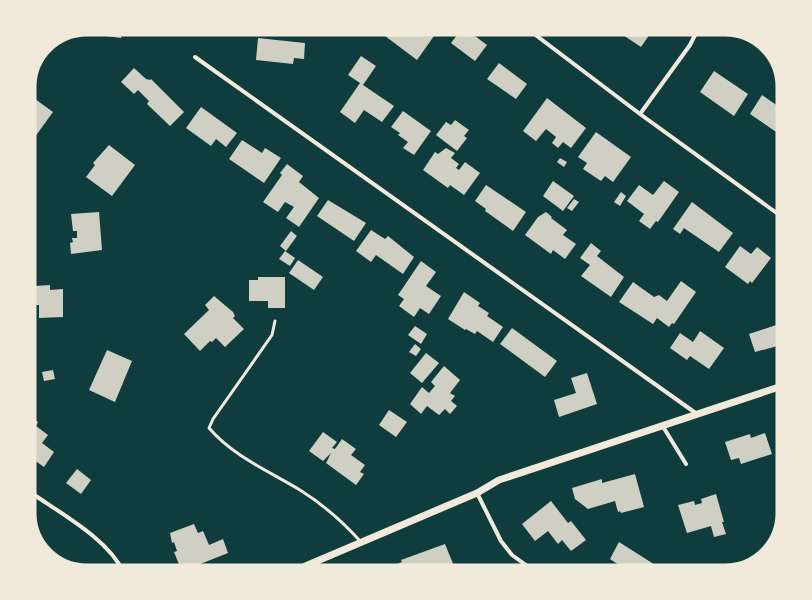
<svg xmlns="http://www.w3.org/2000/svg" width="812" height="600" font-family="Poppins,sans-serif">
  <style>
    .building { fill: #cfcfc3 }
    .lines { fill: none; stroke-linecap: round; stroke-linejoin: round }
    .service { stroke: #f1e9da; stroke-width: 3 }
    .minor { stroke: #f1e9da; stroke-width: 4 }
    .tertiary { stroke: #f1e9da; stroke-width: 7 }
    .rim { fill: none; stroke: #f1e9da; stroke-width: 5 }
  </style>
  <rect width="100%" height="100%" fill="#0f3d3e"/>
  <path class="building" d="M107,27H123L121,38L106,36Z
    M392,27H425L423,30L426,29L434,36L417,60L385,36Z
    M463,27L487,45L475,61L451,43Z
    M621,27H646L652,31L641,47L623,35L626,31Z
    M258,38L305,43L304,59L294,58L293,64L256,60Z
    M361,56L376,66L363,85L394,106L382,122L364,110L355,123L340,112L360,83L348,75Z
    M499,63L527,84L516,99L487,79Z
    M134,68L146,79L150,80L151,79L184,112L170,126L147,104L149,101L138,90L134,94L121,82Z
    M714,71L748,94L734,116L700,92Z
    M762,95L785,111V138L750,114Z
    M31,96L53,112L32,141L27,137V102Z
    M547,98L586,128L571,148L563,142L558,148L552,143L556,137L546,129L536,141L523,131Z
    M201,107L237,133L226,147L216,139L211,146L186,128Z
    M403,111L431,131L414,155L403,148L408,142L398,135L400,133L391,127Z
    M455,120L469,130L464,136L467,138L457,151L436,135L446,122L451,125Z
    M596,132L631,157L613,182L605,176L601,181L583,169L587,163L578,157Z
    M242,140L262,153L265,148L281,158L264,183L229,159Z
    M109,145L135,165L112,196L86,177L95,165L93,163Z
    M446,148L455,153L451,158L459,164L456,168L459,170L465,162L480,173L464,195L450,185L448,188L423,170L435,152L438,154Z
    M560,158L567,162L564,167L557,162Z
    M287,164L303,176L299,182L319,198L299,227L286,218L294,207L285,202L278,212L263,202L282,175L280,173Z
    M553,181L574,196L563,211L543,196Z
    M664,181L679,192L658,222L656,221L650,229L639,221L644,214L627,201L639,185L653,195Z
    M486,185L526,212L513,231L485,211L486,209L475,201Z
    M621,192L626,196L620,206L614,202Z
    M574,199L579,202L572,211L567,208Z
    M328,200L366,223L354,241L317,216Z
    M692,202L733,233L719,252L684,228L680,234L673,229Z
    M99,212L102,250L71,254L70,243L73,242L72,238H77V231H73L71,214Z
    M546,212L552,217L551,218L567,230L563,235L576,244L565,259L553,250L551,254L525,235L538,217Z
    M371,230L385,239L388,236L414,257L403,274L376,255L371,262L356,251Z
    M291,231L297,236L286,251L280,246Z
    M591,243L601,251L597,256L624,277L611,297L581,276L590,265L580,258Z
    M740,246L751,254L757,247L771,258L752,283L750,281L748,284L725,267Z
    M285,251L295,258L290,266L279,259Z
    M298,260L323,277L314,290L289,273Z
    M421,261L436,272L426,286L441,296L429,314L420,308L414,317L399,306L404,299L398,295Z
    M258,277H285V308H268V301H249V280H258Z
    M681,281L696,292L674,324L672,323L669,327L657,318L653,324L619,302L633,282L654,297L659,295L667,301Z
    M50,285V290L63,289V317L39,318V305H36L35,286Z
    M784,286L785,295L781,297L778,288Z
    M464,292L480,303L478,306L489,313L487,316L503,327L493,342L477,331L475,334L466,329L465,330L448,319Z
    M214,296L233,312L235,316L233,318L244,329L225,347L216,338L212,342L210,341L200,351L184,334L209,310L205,305Z
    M785,322V344L755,352L749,334Z
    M415,326L427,334L421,344L408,335Z
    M512,328L557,361L545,377L500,344Z
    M700,331L724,348L709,369L690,356L687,360L670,348L680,333L693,342Z
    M415,344L421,349L416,356L409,352Z
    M107,350L132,361L115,402L89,390Z
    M426,353L439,363L422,383L410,373Z
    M444,366L460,380L450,393L455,396L451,401L457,406L450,414L445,409L439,415L427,406L421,414L410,404L422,387L429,393L435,386L431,382Z
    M30,370L36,375L34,378L36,380L27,392V374Z
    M53,370L55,379L44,381L42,372Z
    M587,373L597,404L559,417L554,400L576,393L571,378Z
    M389,410L407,422L396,437L379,425Z
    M27,415L38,422L36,426L48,435L42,443L54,452L44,467L30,457L31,454L27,451Z
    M323,432L337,442L332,448L335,449L342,439L356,449L351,455L365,465L360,472L364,474L356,485L326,463L331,453L323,461L309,451Z
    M765,433L772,454L741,464L739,458L731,460L725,442L750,434L751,438Z
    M77,469L91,480L81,494L66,483Z
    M635,474L644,507L621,513L620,511L618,512L615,501L588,509L575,499L572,488L602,479V483Z
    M716,494L724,522H722L726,534L714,537L711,526L687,533L678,505L694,501L695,505L702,503L701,499Z
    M551,501L568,523L571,521L586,540L571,551L562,540L558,544L548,531L535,541L522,524Z
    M194,524L198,533L203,531L209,545L223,539L228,553L180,572L179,569H181L174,552L177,551L174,542L172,543L170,533Z
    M619,542L660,568V573H624L625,569L610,559Z
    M445,544L454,566L436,573H383L382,570L402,562L401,560Z
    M60,558L61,564L49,559Z
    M745,561L751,567L736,570Z
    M85,567V572L72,568Z"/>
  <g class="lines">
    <path class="service" d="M275,321L272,335L213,419L209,428C234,457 269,471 300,490C324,505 343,522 361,542"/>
    <path class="minor" d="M525,27L640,114L785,219
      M195,57L697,414
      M640,114L690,45L699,27
      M662,425L686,464
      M27,490C58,512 108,538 124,573
      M477,493L501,541L512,555L537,573"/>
    <path class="tertiary" d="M289,573L477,493L499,480L785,385"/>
  </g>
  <path d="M0 0H812V600H0ZM87 34H725A53 53 0 0 1 778 87V513A53 53 0 0 1 725 566H87A53 53 0 0 1 34 513V87A53 53 0 0 1 87 34Z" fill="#f1e9da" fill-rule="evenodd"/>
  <path class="rim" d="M87 34H725A53 53 0 0 1 778 87V513A53 53 0 0 1 725 566H87A53 53 0 0 1 34 513V87A53 53 0 0 1 87 34Z"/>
</svg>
